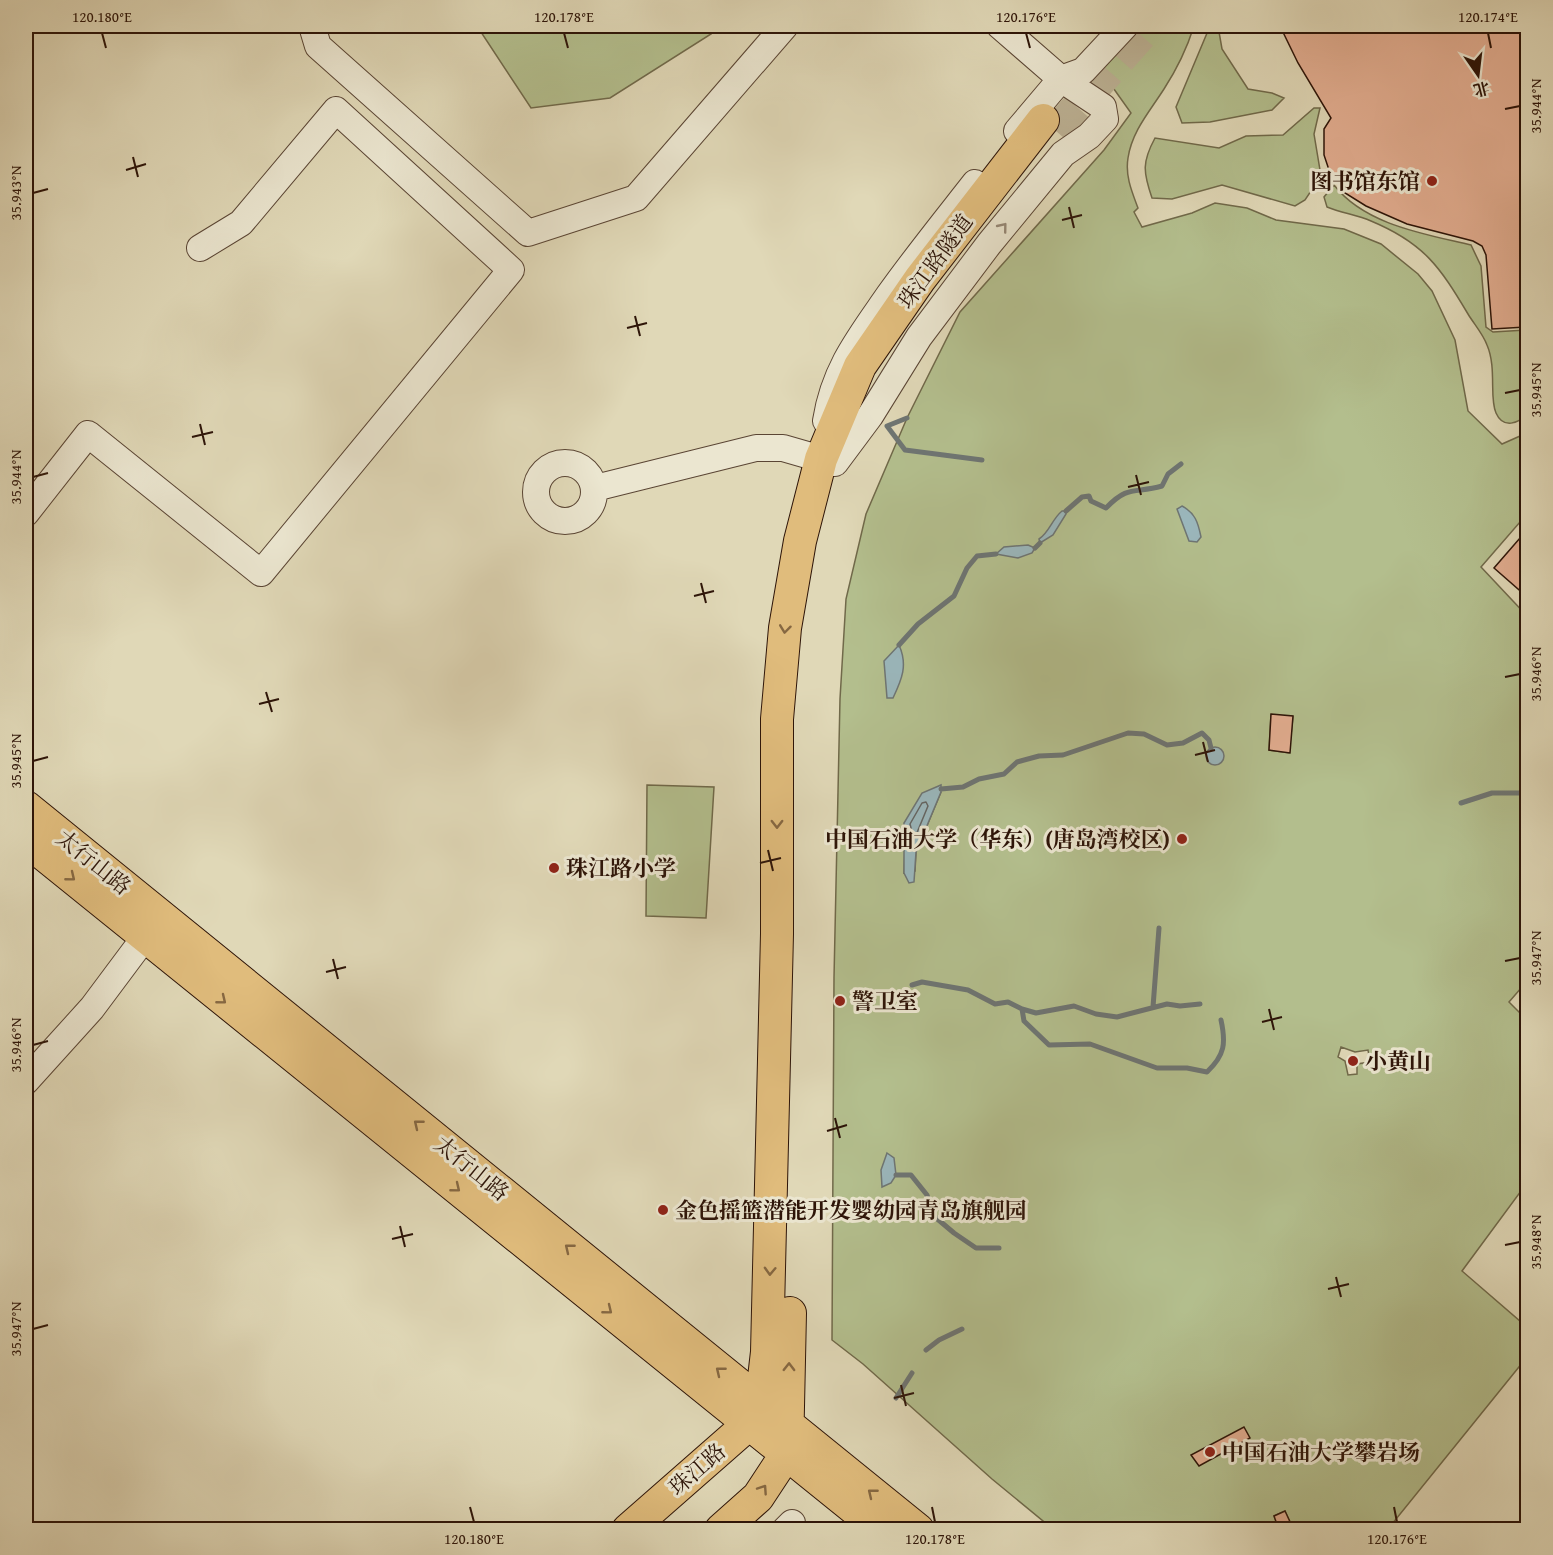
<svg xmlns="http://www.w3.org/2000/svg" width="1553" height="1555" font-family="'Gentium Book Plus','Noto Serif SC',serif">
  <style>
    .green { fill: #b3be8d; stroke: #70694a; stroke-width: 1.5; fill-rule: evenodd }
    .water { fill: #9ab6bb; stroke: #6e7573; stroke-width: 1.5 }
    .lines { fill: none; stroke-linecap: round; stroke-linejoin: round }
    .shore { stroke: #646562; stroke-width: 1.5 }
    .stream { stroke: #6e7573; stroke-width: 5 }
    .building { fill: #e2ad90; stroke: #2d1408; stroke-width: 1.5 }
    .major-tunnel { stroke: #bcb194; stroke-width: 32; stroke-dasharray: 32 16; stroke-linecap: butt }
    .minor-casing { stroke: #5a4534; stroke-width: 28 }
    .major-casing { stroke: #2d1408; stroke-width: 34 }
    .minor { stroke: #ebe6d0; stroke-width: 26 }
    .major { stroke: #e0bc7c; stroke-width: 32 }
    .oneway { stroke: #968876 }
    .oneway2 { stroke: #866842 }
    .ticks { fill: none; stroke: #2d1408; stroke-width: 2 }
    .poi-dot { fill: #8f2418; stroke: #ebe6d0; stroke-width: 2 }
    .labels { text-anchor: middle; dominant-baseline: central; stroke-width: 6; stroke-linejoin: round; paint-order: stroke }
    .poi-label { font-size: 22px; font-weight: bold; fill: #2d1408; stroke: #ebe6d0; text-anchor: start }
    .street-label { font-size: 22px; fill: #2d1408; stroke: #ebe6d0 }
    .neatline { fill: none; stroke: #2d1408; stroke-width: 2 }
    .ticks-label { font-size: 15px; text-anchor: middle; fill: #2d1408 }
  </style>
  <rect width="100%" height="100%" fill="#e0d8b7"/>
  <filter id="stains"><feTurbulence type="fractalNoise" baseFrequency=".00333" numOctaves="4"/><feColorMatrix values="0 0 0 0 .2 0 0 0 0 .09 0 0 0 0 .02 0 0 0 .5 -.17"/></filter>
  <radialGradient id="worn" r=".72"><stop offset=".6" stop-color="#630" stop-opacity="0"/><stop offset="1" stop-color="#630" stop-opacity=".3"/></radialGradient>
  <path class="green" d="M477,26H706L711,34L610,98L531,108Z
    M1139,26H1194C1187,48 1177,69 1164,89C1150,111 1132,131 1128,158C1125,176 1132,192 1138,208L1134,212L1142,227L1192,213L1215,203L1247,208L1276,220L1344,229L1381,244L1418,274L1432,291L1455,340L1468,411L1502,444L1527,433V514L1481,567L1527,616L1528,980L1509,1002L1527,1020V1183L1462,1271L1527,1327V1357L1388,1529H1283L1291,1525L1285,1511L1274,1516L1279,1529L1054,1530L992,1479L863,1364L832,1340L834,978L840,699L846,599L866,514L907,418L960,312L1104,150L1131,113L1099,68ZM1271,715L1293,717L1289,753L1269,750ZM941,792L916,852L915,871L904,873L905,848ZM1341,1047L1355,1052L1368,1050L1370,1062L1357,1064V1074L1348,1075L1345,1061L1338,1057Z
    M1210,26H1218L1222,49L1248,89L1272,93L1284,98L1272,110L1210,122L1182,123L1176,107Z
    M1314,108H1320L1314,134L1321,176L1305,200L1295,206L1222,185L1172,199L1152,198C1143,172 1142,162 1155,138L1219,148L1246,136L1283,135Z
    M1334,185C1365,225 1425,234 1471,245L1481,266L1486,327L1493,332L1527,330V413C1519,424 1503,429 1496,413C1489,398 1497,368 1487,345C1483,334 1474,324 1468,314C1440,267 1424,243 1371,221C1357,215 1342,213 1327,207L1324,197Z
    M647,785L714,787L706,918L646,916Z"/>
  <path class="water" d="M1182,506C1195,513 1198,522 1201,537L1197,542L1189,541L1177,509Z
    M1062,511H1066V514L1053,535L1040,543L1039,539C1049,533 1052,519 1062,511Z
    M1028,545L1035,548L1032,553L1018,558L996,554L1004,547Z
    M899,645C908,665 902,679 893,698H887L884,661Z
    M1206 756a9 9 0 1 1 18 0a9 9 0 1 1-18 0Z
    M941,785V792L916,852L914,882L909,883L904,873V823L922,793Z
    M887,1153L894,1158L896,1175L891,1183L882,1187L881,1170Z"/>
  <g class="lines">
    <path class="shore" d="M926,802L928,806L916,835L913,836L910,824L922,803Z"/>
    <path class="stream" d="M907,418L887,426L905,450L982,460
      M1066,511L1082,497L1089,496L1091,501L1106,508C1129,484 1135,494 1162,486L1168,474L1181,464
      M1035,548L1040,543
      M899,645L918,624L954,596L967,568L977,556L996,554
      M941,789L963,787L979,779L1004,774L1017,762L1039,756L1063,755L1128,733L1144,734L1167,745L1183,743L1202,733L1209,740L1211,748
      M1461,803L1492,793H1526
      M912,985L922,982L968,990L995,1004L1008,1002L1022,1009L1024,1021L1049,1045L1090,1044L1157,1068H1187L1207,1072C1225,1055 1226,1043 1221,1020
      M1153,1007L1159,928
      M1022,1009L1036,1013L1074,1006L1096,1014L1117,1017L1167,1004L1180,1006L1200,1004
      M896,1175H911L927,1195L935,1217L954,1233L976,1248H999
      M926,1350L939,1340L962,1329
      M896,1398L912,1373"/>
  </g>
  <path class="building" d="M1280,26H1527V327L1492,329L1486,255L1482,246L1473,241L1407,224L1366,206L1345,193L1329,170L1324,155V129L1331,118L1298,63Z
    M1527,530V597L1494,568Z
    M1271,714L1293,716L1290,753L1269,750Z
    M1244,1427L1250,1438L1199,1466L1191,1455Z
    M1285,1511L1292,1526L1279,1530L1274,1516Z"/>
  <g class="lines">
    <path class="major-tunnel" d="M1056,131L1149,26"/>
    <g class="minor-casing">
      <path id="minor" d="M312,26L318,46L528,233L636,198L785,26
        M1017,131L1061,79L1083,71L1125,26
        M826,421C834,369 860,337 889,295C916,257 946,220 975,183
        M536 492a29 29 0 1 1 58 0a29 29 0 1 1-58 0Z
        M595,488L756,448H783L835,463L870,416L919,337L989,244L1063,154L1089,136L1105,119L1103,107L1061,79L1000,26
        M26,513L88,434L261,573L511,270L336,110L241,223L200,248
        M26,1081L92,1008L145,937
        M785,1530L792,1523"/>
    </g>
    <g class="major-casing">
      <path id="major" d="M26,807L918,1530
        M26,840L881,1530
        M628,1530L750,1423L761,1404L767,1352L777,934V719L785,628L800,541L821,459L860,366L920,279L1043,120
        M721,1530L758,1497L787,1453L790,1313"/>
    </g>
    <use href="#minor" class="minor"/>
    <use href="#major" class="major"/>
  </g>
  <defs><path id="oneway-chevron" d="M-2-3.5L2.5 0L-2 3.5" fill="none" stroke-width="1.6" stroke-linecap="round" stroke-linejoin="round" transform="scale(1.5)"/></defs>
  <use class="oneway" href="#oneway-chevron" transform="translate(1003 227) rotate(-51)"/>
  <g class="oneway2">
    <use href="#oneway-chevron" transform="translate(785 629) rotate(97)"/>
    <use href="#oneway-chevron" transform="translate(777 824) rotate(90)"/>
    <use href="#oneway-chevron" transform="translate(71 877) rotate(39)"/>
    <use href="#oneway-chevron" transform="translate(222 1000) rotate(39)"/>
    <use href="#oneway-chevron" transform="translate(418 1124) rotate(-141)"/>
    <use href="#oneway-chevron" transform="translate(456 1188) rotate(39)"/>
    <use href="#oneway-chevron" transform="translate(569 1248) rotate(-141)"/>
    <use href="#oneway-chevron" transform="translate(770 1271) rotate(92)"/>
    <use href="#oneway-chevron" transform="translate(608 1310) rotate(39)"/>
    <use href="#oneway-chevron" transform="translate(789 1367) rotate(-89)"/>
    <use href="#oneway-chevron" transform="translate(720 1371) rotate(-141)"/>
    <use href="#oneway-chevron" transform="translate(763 1489) rotate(-56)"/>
    <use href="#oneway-chevron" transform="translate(872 1493) rotate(-141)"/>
  </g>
  <path class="ticks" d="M102,33L106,48M564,33L568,48M1026,33L1030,48M1488,33L1491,48M1505,109L1520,106M133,157L138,177M126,170L146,164M33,193L48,189M1069,207L1074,228M1062,220L1082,215M635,316L640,336M627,328L647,323M1505,393L1520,390M200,424L205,445M192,437L213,432M1136,475L1141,495M33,477L48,473M1128,487L1149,482M701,583L706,603M694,596L714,591M1505,677L1520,674M266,692L272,712M259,704L279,699M1203,742L1208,762M1195,755L1215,750M33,761L48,757M768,850L773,871M760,863L781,858M333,959L338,979M1505,961L1520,958M326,972L346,967M1269,1009L1274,1030M1262,1022L1282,1017M33,1045L48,1041M835,1118L840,1138M827,1131L847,1125M400,1226L405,1247M392,1239L413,1234M1505,1245L1520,1242M1336,1277L1341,1297M1328,1289L1349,1284M33,1329L48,1325M901,1385L906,1406M894,1398L914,1393M470,1507L474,1522M932,1507L935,1522M1394,1507L1397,1522"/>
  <g class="poi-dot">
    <circle cx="1432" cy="181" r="6"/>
    <circle cx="1182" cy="839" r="6"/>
    <circle cx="554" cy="868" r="6"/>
    <circle cx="840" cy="1001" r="6"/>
    <circle cx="1353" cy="1061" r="6"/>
    <circle cx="663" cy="1210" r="6"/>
    <circle cx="1210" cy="1452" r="6"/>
  </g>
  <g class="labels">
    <g class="poi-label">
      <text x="1420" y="181" text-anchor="end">图书馆东馆</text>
      <text x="1170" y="839" text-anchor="end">中国石油大学（华东）(唐岛湾校区)</text>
      <text x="566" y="868">珠江路小学</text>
      <text x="852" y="1001">警卫室</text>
      <text x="1365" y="1061">小黄山</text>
      <text x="675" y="1210">金色摇篮潜能开发婴幼园青岛旗舰园</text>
      <text x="1222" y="1452">中国石油大学攀岩场</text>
    </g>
    <g class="street-label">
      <text transform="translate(935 261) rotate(-54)">珠江路隧道</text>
      <text transform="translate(94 862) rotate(39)">太行山路</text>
      <text transform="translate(472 1168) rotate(39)">太行山路</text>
      <text transform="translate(697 1469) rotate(-41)">珠江路</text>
    </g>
  </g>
  <rect width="1553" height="1555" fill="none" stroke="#e0d8b7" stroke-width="66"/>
  <g transform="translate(1478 75) rotate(166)" stroke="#ebe6d0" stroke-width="4.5" paint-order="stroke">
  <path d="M0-4.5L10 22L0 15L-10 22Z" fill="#2d1408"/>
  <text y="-9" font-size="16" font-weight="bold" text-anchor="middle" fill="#2d1408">北</text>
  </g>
  <rect x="33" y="33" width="1487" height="1489" class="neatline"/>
  <g class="ticks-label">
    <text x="102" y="22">120.180°E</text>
    <text x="564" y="22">120.178°E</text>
    <text x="1026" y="22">120.176°E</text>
    <text x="1488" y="22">120.174°E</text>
    <text transform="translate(1536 106) rotate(-90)" y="5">35.944°N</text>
    <text transform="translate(16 193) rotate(-90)" y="5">35.943°N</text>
    <text transform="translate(1536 390) rotate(-90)" y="5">35.945°N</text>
    <text transform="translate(16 477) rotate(-90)" y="5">35.944°N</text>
    <text transform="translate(1536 674) rotate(-90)" y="5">35.946°N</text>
    <text transform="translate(16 761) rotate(-90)" y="5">35.945°N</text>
    <text transform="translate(1536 958) rotate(-90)" y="5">35.947°N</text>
    <text transform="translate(16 1045) rotate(-90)" y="5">35.946°N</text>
    <text transform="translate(1536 1242) rotate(-90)" y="5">35.948°N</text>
    <text transform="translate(16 1329) rotate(-90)" y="5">35.947°N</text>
    <text x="474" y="1544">120.180°E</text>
    <text x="935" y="1544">120.178°E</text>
    <text x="1397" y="1544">120.176°E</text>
  </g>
  <rect width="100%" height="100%" filter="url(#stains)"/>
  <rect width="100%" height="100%" fill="url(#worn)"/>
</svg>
